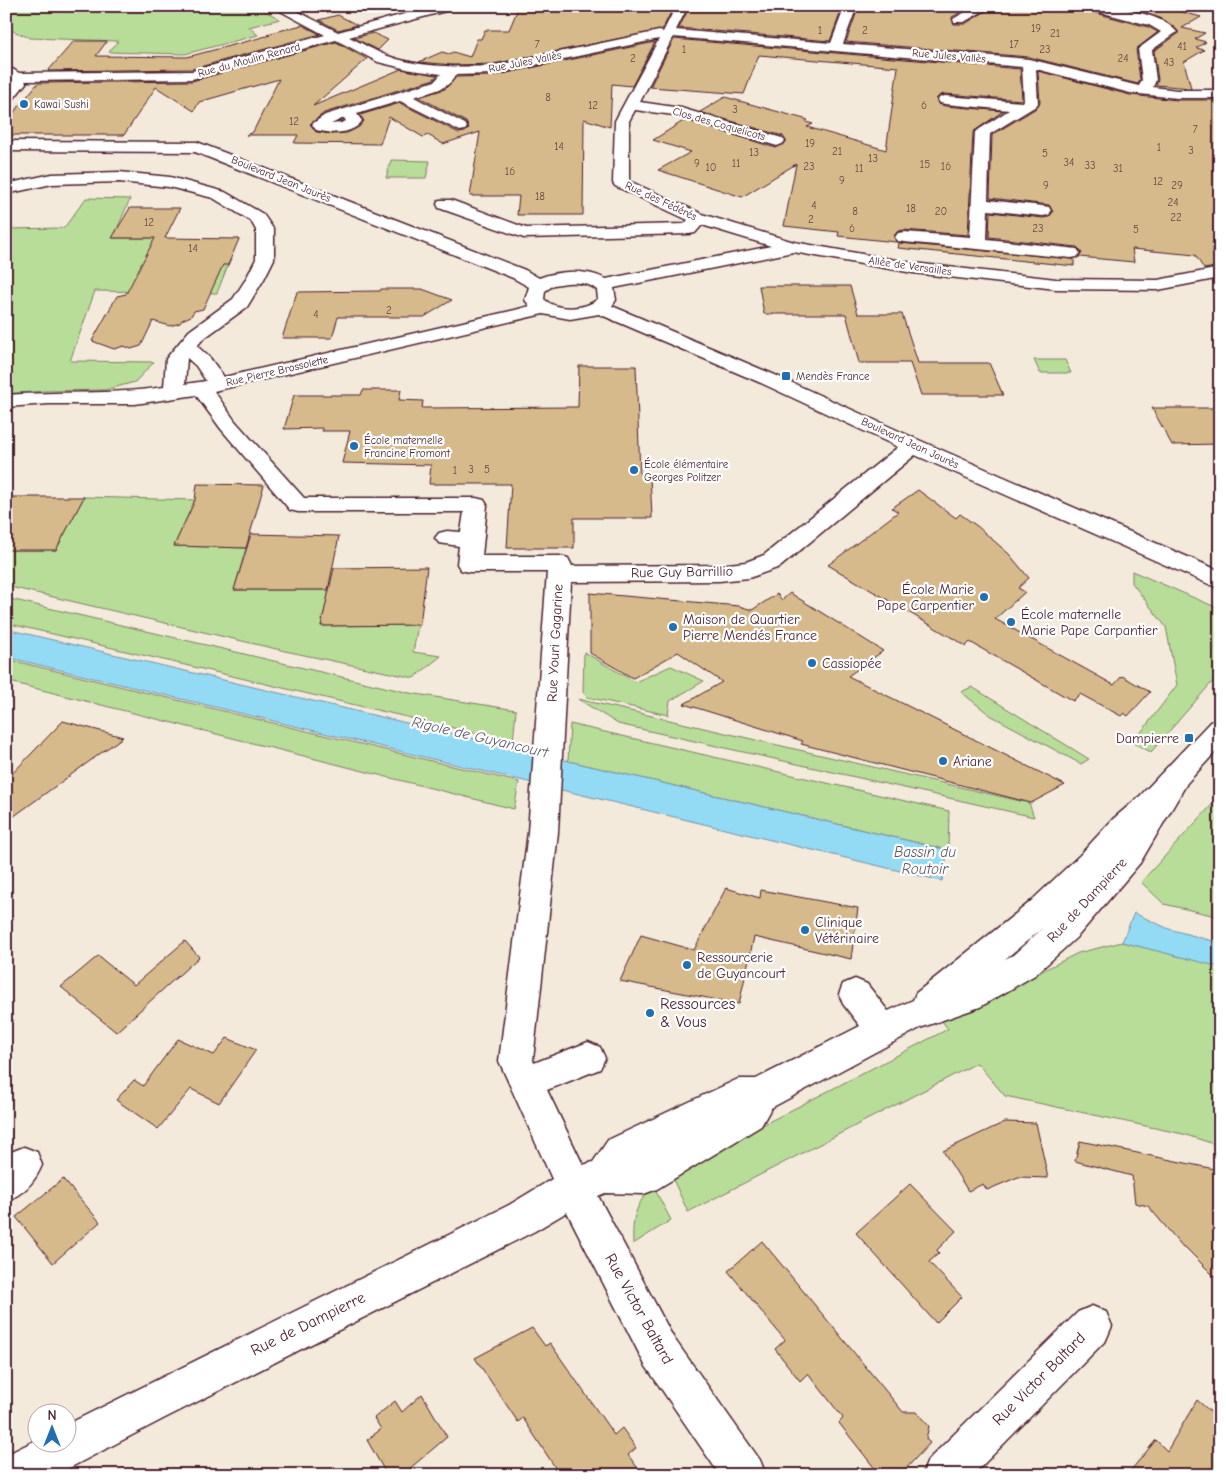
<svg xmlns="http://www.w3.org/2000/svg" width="1226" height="1481" font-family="'Comic Neue',sans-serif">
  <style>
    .green { fill: #b7dd98; stroke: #807e62 }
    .water { fill: #93dbf4; stroke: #7690a4 }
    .building { fill: #d7ba8b; stroke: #4a1f2b }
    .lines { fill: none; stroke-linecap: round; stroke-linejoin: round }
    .minor-casing { stroke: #4a1f2b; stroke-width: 3 }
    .minor { fill: #fff; fill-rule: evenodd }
    .poi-dot { fill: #1f6fb2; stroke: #fff; stroke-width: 2 }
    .labels { text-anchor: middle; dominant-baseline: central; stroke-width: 4.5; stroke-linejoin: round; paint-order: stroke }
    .number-label { font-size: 11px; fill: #6d4643 }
    .far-street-label { font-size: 11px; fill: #4a1f2b; stroke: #fff }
    .far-poi-label { font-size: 11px; fill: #4a1f2b; stroke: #fff; text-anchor: start }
    .street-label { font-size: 14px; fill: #4a1f2b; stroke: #fff }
    .poi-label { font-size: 14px; fill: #4a1f2b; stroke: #fff; text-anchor: start }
    .water-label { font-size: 15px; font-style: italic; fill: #605767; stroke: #fff }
    .near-poi-label { font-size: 16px; fill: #4a1f2b; stroke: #fff; text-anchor: start }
    .near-street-label { font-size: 16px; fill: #4a1f2b; stroke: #fff }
  </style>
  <rect width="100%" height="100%" fill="#f3eadc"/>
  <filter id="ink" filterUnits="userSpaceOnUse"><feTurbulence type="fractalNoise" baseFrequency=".02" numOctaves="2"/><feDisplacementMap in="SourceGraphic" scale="10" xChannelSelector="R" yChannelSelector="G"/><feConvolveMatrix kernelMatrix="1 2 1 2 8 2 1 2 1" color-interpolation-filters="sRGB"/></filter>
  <g filter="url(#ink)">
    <path class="green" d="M6,6H256L280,19L249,27L258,35L185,54L109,52L118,41L30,38L6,28Z
      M391,160L430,161L426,178H386Z
      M86,198L130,199L113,238H155L228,265L217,293L95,291L70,361L154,362L135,382L105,390L44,391L6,394V229L64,228Z
      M1034,360H1065L1071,373H1040Z
      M84,497L195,500L174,546L246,548L234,590H329L321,626L418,625L413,652L441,656L414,678L285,651L6,586V550H56Z
      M1132,571L1220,609V673L1151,752L1133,743L1177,685L1166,627L1132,583Z
      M6,598L410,693L516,710L513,742L6,623Z
      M584,652L635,682L671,666L704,681L670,701L668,715L587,697L583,692Z
      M6,659L519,782L514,809L6,681Z
      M972,687L1089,759L1081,764L990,715L961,692Z
      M578,699L1029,803L1034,817L618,724Z
      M570,724L949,811L948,850L568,761Z
      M1220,796V917L1164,904L1141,882Z
      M1122,942L1220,966V1146L1183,1134L1005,1096L977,1063L688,1212L670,1173L948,1029L942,1021L1078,953Z
      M653,1186L671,1220L633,1244C632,1218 635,1205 653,1186Z"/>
    <path class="water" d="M6,629L948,850L942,881L6,657Z
      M1134,913L1169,929L1220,943V967L1122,942Z"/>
    <path class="building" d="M519,6H674L662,30L493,64L453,65L419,62L442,52L449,54L453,52L470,57L477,39H481L485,30H509Z
      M690,6H843L830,41L679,28Z
      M859,6H972L952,17L954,24H965L994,6H1084L1088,11L1148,27L1158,32L1136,49L1140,80L1138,84L1029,57L846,42Z
      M1115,6H1160L1201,17L1182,28L1205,33L1195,39L1206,42L1196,48L1204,50L1184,62L1191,88L1156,85L1158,80L1154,51L1178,34V31L1160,18L1135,10Z
      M338,15L357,25L338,30L319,20Z
      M302,25L320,34L192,69L48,71L74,41H107L96,56L187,57L252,40L270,35L267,34Z
      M373,33L388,40L378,50L354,38Z
      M674,39L1020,69L1022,100L945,94L940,95L936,99L938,104L945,106L1003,111L973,132L968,235L904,230L898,231L894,236L896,242L838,236L839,232L784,226L796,164L742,197L658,170L691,152L653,140L685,120L776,148L786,142L783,136L700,112L725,97L808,120L806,122L813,124L807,127L886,150L898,67L759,55L744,94L650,87Z
      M336,42L367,59L313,106L401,69L437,75L434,79L324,113L310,124L316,132L334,134L347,133L359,127L364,121L360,115L400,103L459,133L465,132L469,128L466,122L419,97L445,89L456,77L493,76L655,42L632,86L612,84L610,127L584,119L583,215H517L519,196H470L480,132L443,144L428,135L423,137L389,117L380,144L294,143L298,135H246L253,132L279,79L199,102L194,111L156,87L124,135H6V122L38,83L192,81Z
      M1038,71L1130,95L1177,100H1215L1220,116V203H1214L1220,228V266L1204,269L1195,255L1132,249L1134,262L1079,257L1082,253L1077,247L989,237L990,212L1043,218L1049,217L1053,212L1049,205L990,198L992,135L1038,107L1040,103Z
      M130,208H180L165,238L239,239L228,265H223L203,309L194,311L191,316L182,320L180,323L170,326L153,321L141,346L131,349L124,346L114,349L92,341L117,296L126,294L155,238H112Z
      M899,243L1074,259V266L898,248Z
      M759,286H850L858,314H902L918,363H989L1003,395H921L910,363H859L846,314H764Z
      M381,289H422L452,300L424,317H338L332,338H282L297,292L380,291Z
      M579,366H636L640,475H650L652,518H574V548H507L511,484H429L431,465L342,463L350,431H322V428L284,429L294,395H361L363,390H401L399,400L423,401L422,408L578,407Z
      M1152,408H1220V444L1172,445Z
      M197,484L264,485L246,548L174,546L195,500Z
      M918,490L956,518L960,514L977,526L1009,554L1029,578L1018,588L1025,592L995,619L1114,685L1122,676L1150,692L1128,716L1124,713L1121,716L1080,694L1073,701L970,642L966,646L828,565L898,512L892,508Z
      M6,497H84L56,550H6Z
      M251,534L339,536L328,590H234Z
      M427,567L420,625L321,626L334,568Z
      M590,593L739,606L752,610L777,594L782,600L790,593L883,651L848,676L1065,785L1031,803L801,744L803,741L684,704L722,682L678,652L633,678L590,653Z
      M63,721L123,737L6,822V780Z
      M726,888L760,898L761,890L858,908L851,959L754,937L739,1004L620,981L641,935L694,950Z
      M185,941L199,957L116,1032L61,987L98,956L134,985Z
      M227,1038L256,1050L219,1103L191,1089L158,1129L116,1100L134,1080L143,1086L178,1039L214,1055Z
      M1005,1122L1036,1123L1048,1178L1018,1177L987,1190L983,1184L968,1191L943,1151Z
      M1080,1141L1219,1170L1220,1282L1185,1247H1183L1148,1206L1135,1203L1132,1176L1075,1161Z
      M63,1179L100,1222L53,1263L16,1217Z
      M910,1184L956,1231L937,1250L939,1253L929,1262L962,1297L936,1323L856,1233Z
      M762,1241L903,1412H916L929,1426L926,1439L930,1443L900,1475H880L839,1423L843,1418L808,1373L800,1381L775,1349L785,1340L728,1271Z
      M532,1328L545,1346L550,1343L614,1435L622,1428L636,1448L628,1455L643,1475H560L523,1418L518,1422L475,1358Z
      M422,1394L447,1437L402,1475H387L367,1440L381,1429L374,1418L395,1401L402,1412Z
      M1197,1400L1220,1420V1475H1127L1156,1440L1167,1451Z"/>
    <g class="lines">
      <g class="minor-casing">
        <path id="minor" d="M271,6H287L338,32L434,6H455L453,9L349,37C362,43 374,51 388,56C420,68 459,67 493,66L659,31L663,32L676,6H688L676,30L831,43L845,6H857L843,44L1029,59L1139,86L1142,80L1138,49L1161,32L1149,25L1088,9L1086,6C1110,6 1161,12 1177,32L1152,50L1156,80L1153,87L1177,90H1220V98H1177L1130,93L1036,69L1038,103L1036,106L990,134L988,200L1043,206L1049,207L1051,211L1049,215L1043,216L988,210L987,239L1077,249L1080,253L1077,257L1071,258L904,242L898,241L895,237L898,233L904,232L970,237L975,132L1009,110L945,104L940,103L938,100L940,97L945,96L1022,102L1024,101L1022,67L673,37L640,102L681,108L782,138L785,141L782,144L777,146L674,115L635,110L629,121V181L705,215L794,242L913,263L1056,279L1158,280L1220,268V278L1158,290L1056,289L913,273L793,252L614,288L616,300L612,306L775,375L921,441L1220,571V589L915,455L780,567L749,578L719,581L571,582L558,832L533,1060L534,1063L588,1042L600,1047L605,1058L600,1069L547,1090L583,1165L593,1162L608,1140L738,1079H756L860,1026L843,1004L839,994L843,984L855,979L867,984L888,1011L913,1000L916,993L1029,903L1080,855L1113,819L1140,796L1210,722L1220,719V747L1187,783L1140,863L1078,936L1035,975L980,1007L920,1028L771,1108L761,1126L657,1189L644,1194L605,1193L598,1196L673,1337L760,1460L766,1475H720L645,1365L567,1212L535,1231L163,1419L56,1475H6V1455L38,1439V1444H68V1424L509,1205L552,1179L499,1061L528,832L547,572H469L461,570L457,564L459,546L439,543L435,538L439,533L447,531L461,532L464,512H298L290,510L221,429L196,395L135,404H49L6,407V395C59,391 112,395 164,387L166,359L169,355L189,331L233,299L246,279L256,259V230L251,221L213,198L169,187L119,182L52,184L6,194V184L52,174L119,172L170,177L225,192L263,214L274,230V259L264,279L247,307L203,339L197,346L210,358L224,377L515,310L530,306L525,300L529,287L513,278L195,152L6,151V141L197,142L525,270L539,278C560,270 586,269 606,279L771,246L702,225L695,233L689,234L524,238L439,208L437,204L439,200H451L526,228L684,224L688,220L615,186L613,183L615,121L659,39L493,74L455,75C450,90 428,92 414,97L465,124L467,127L465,130L460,131L400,101L357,114L362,121C352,135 331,134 316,130L312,124L325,115L435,81L441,74L411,70L378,62L336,40L192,79L25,81L26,83L11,102L6,103V89L12,83L6,77V65L19,73L192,71L325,35ZM344,118L346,121L341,123L331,124ZM567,283C578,282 589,283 597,290L598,299C585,310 556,311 544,299L545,291L554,285ZM543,314L570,319L599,314L761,383L898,447L764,555L746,562L719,565L572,566L568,558L560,556H482L487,505L484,500L476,498H304L235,421L214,391ZM187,358L196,366L206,381L185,384ZM1044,927L1013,955L1005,959Z
          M976,6H992L964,22H954L953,19Z
          M24,1147L37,1152L42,1165C35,1182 24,1194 6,1201V1157L11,1152Z
          M1092,1306L1106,1312L1112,1326L1106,1340L973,1475H922L928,1460L1078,1312Z"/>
      </g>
      <use href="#minor" class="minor"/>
    </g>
  </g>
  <g class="poi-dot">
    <circle cx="24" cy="104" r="5"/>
    <rect x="781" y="371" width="10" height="10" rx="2.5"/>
    <circle cx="354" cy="446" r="5"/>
    <circle cx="634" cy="470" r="5"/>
    <circle cx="984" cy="597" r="5"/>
    <circle cx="1011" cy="622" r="5"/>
    <circle cx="673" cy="627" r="5"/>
    <circle cx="812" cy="663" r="5"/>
    <rect x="1184" y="733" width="10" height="10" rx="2.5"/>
    <circle cx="943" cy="761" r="5"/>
    <circle cx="805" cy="930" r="5"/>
    <circle cx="687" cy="965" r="5"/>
    <circle cx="650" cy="1013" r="5"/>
  </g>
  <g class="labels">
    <g class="number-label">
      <text x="1036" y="28">19</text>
      <text x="820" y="30">1</text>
      <text x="865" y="30">2</text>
      <text x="1055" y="33">21</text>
      <text x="537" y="44">7</text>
      <text x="1014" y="44">17</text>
      <text x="1182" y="46">41</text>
      <text x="684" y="49">1</text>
      <text x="1045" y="49">23</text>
      <text x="633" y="58">2</text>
      <text x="1123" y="58">24</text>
      <text x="1169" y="62">43</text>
      <text x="548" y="97">8</text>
      <text x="593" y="105">12</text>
      <text x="924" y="105">6</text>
      <text x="735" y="109">3</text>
      <text x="294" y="121">12</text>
      <text x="1195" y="129">7</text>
      <text x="810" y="143">19</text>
      <text x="559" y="146">14</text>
      <text x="1159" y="147">1</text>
      <text x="1191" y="150">3</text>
      <text x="837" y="151">21</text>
      <text x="754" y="152">13</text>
      <text x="1045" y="153">5</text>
      <text x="873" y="158">13</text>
      <text x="1069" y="162">34</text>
      <text x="697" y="163">9</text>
      <text x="736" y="163">11</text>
      <text x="925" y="164">15</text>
      <text x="1090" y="165">33</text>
      <text x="809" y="166">23</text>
      <text x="946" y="166">16</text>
      <text x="711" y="167">10</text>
      <text x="859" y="168">11</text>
      <text x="1118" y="168">31</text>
      <text x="510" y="171">16</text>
      <text x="842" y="180">9</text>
      <text x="1158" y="181">12</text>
      <text x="1046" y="185">9</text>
      <text x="1177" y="185">29</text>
      <text x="540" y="196">18</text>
      <text x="1173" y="202">24</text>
      <text x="814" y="205">4</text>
      <text x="911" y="208">18</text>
      <text x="855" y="211">8</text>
      <text x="941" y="211">20</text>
      <text x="1176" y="217">22</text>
      <text x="811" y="219">2</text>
      <text x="149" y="222">12</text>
      <text x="852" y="228">6</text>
      <text x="1038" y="228">23</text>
      <text x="1136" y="229">5</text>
      <text x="193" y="248">14</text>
      <text x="389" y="310">2</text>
      <text x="316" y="314">4</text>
      <text x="471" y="469">3</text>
      <text x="487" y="469">5</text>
      <text x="455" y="470">1</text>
    </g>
    <g class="far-street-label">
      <text transform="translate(949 56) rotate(5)">Rue Jules Vallès</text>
      <text transform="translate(249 60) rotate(-15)">Rue du Moulin Renard</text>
      <text transform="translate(525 62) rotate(-11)">Rue Jules Vallès</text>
      <text transform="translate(719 124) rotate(16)">Clos des Coquelicots</text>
      <text transform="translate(281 179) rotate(22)">Boulevard Jean Jaurès</text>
      <text transform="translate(661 201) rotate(25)">Rue des Fédérés</text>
      <text transform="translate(910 266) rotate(8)">Allée de Versailles</text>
      <text transform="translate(277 371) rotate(-13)">Rue Pierre Brossolette</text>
      <text transform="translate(910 443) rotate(25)">Boulevard Jean Jaurès</text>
    </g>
    <g class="far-poi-label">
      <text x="34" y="104">Kawai Sushi</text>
      <text x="796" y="376">Mendès France</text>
      <text x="364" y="440">École maternelle<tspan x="364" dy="13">Francine Fromont</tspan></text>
      <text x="644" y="464">École élémentaire<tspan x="644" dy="13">Georges Politzer</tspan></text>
    </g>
    <g class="street-label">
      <text transform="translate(682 572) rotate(-1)">Rue Guy Barrillio</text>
      <text transform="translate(555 643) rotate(-87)">Rue Youri Gagarine</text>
      <text transform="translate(1087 900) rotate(-47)">Rue de Dampierre</text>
    </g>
    <g class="poi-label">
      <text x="974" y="589" text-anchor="end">École Marie<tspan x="974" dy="16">Pape Carpentier</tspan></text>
      <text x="1021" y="614">École maternelle<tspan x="1021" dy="16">Marie Pape Carpantier</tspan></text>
      <text x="683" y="619">Maison de Quartier<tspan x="683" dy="16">Pierre Mendés France</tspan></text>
      <text x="822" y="663">Cassiopée</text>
      <text x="1179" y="738" text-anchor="end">Dampierre</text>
      <text x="953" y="761">Ariane</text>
      <text x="815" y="922">Clinique<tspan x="815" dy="16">Vétérinaire</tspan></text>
      <text x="697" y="957">Ressourcerie<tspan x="697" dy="16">de Guyancourt</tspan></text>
    </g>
    <g class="water-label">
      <text transform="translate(480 737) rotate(13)">Rigole de Guyancourt</text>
      <text x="925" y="852">Bassin du<tspan x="925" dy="17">Routoir</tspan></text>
    </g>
    <g class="near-poi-label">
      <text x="660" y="1004">Ressources<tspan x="660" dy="18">&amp; Vous</tspan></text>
    </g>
    <g class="near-street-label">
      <text transform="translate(639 1309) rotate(61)">Rue Victor Baltard</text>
      <text transform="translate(308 1324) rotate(-26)">Rue de Dampierre</text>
      <text transform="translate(1039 1379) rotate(-45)">Rue Victor Baltard</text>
    </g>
  </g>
  <rect width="1226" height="1481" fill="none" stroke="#fff" stroke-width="25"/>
  <rect x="12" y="12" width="1201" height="1456" fill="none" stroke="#4a1f2b" stroke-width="2" filter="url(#ink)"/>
  <g transform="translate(52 1428)"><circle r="24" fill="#ffffff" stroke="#b7a5aa"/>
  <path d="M0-4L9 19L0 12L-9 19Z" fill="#1f6fb2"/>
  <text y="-8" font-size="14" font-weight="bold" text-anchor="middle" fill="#4a1f2b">N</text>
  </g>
</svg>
